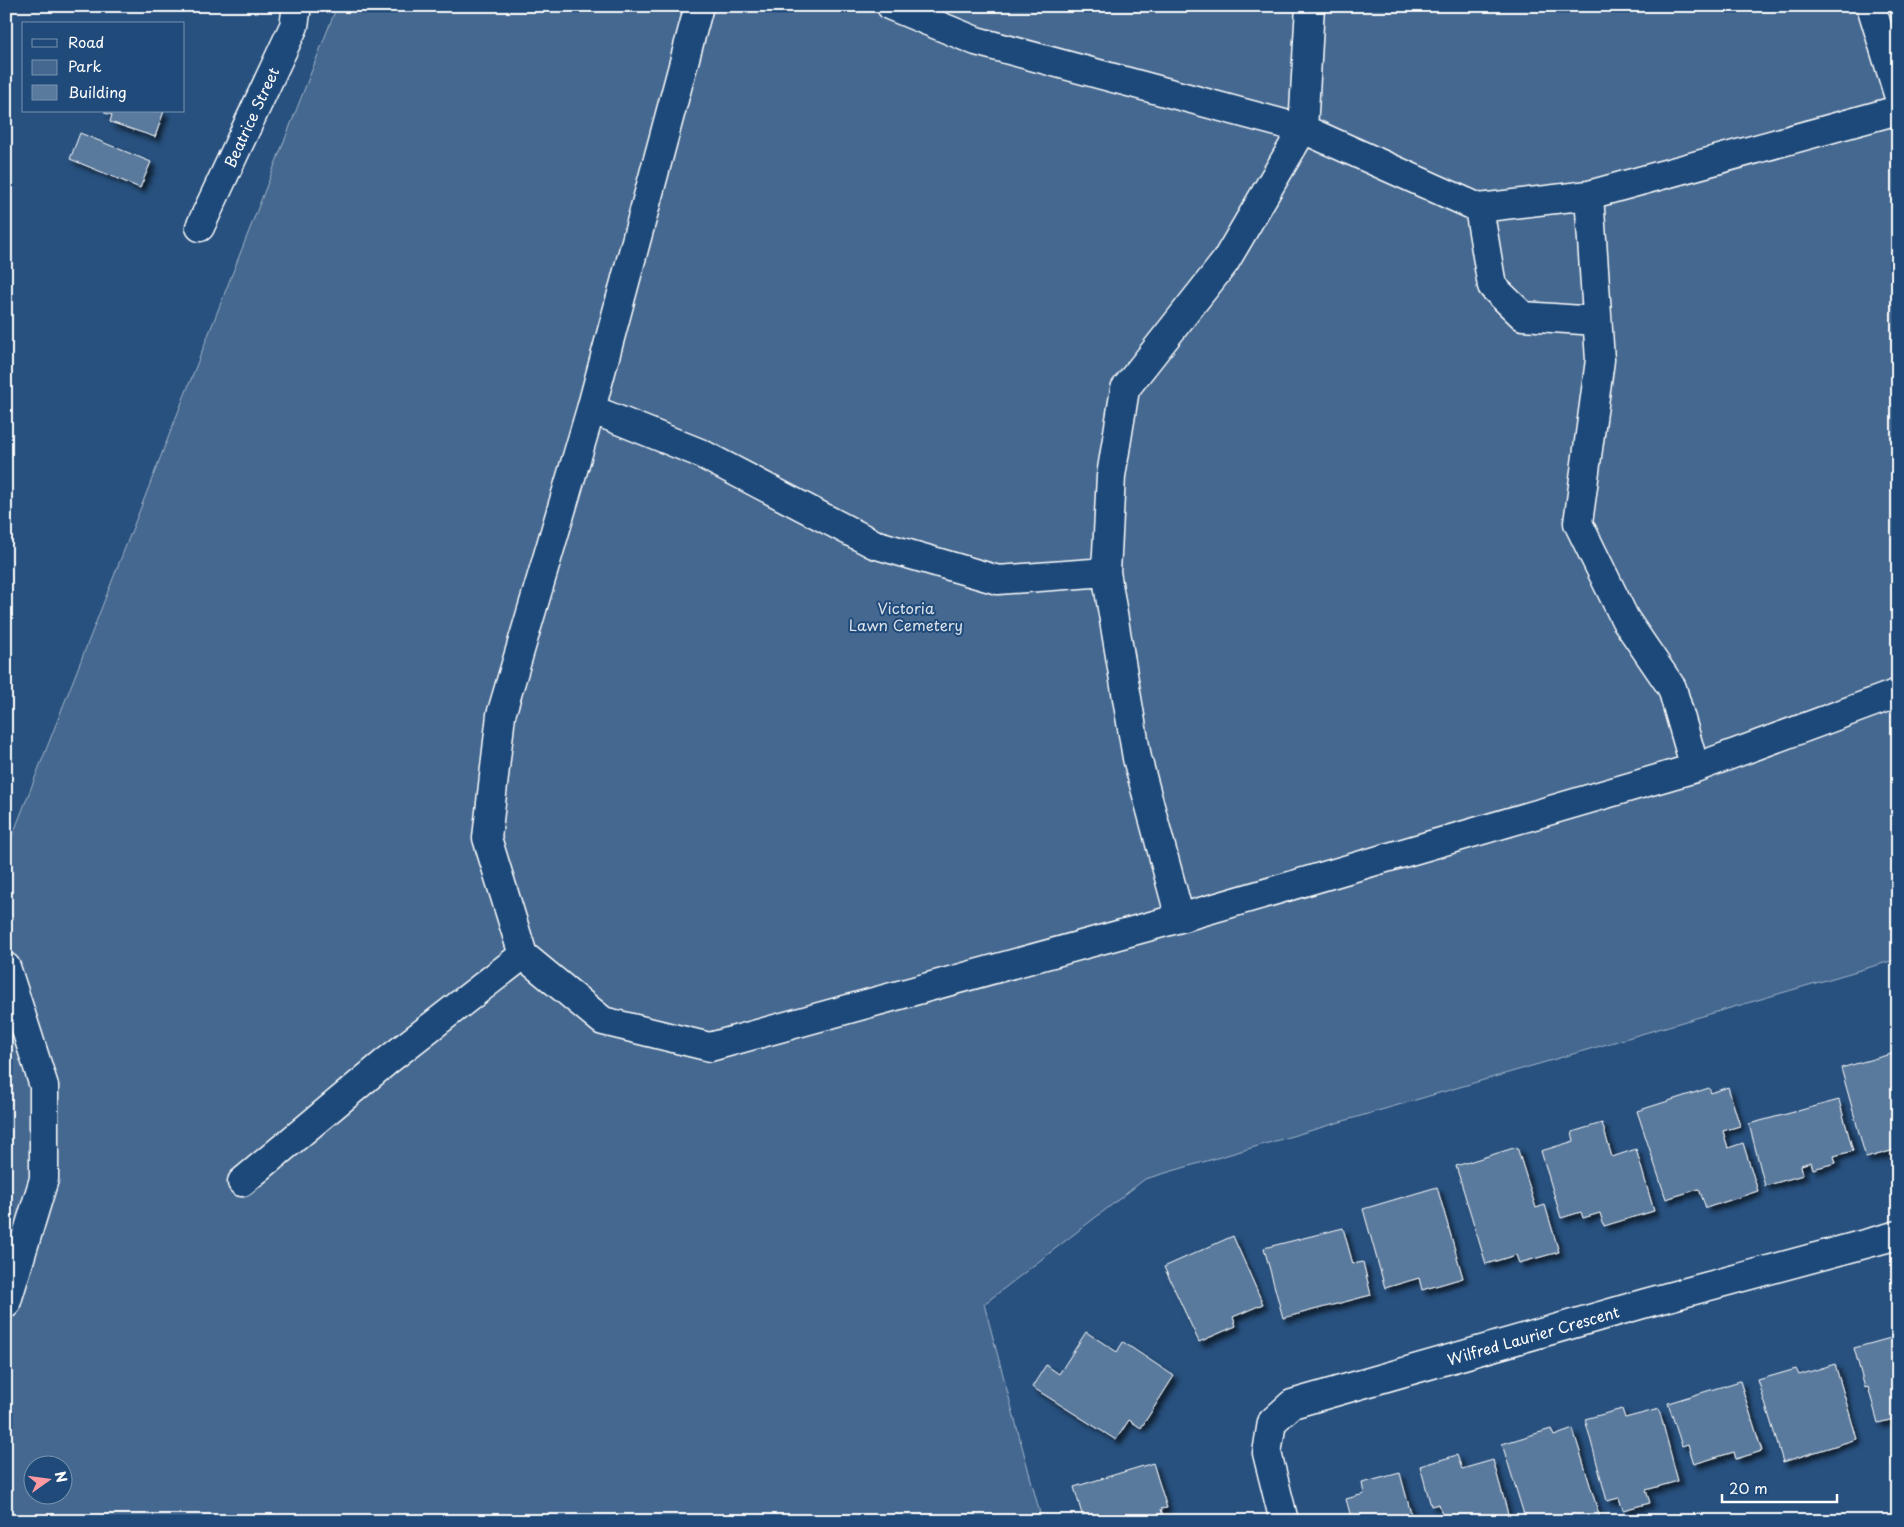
<svg xmlns="http://www.w3.org/2000/svg" width="1904" height="1527" font-family="'Playpen Sans',sans-serif">
  <style>
    .green { fill: #446890; stroke: #a2b4c8; fill-rule: evenodd }
    .building { fill: #5a7a9d; stroke: #fff; filter: url(#shadow) }
    .lines { fill: none; stroke-linecap: round; stroke-linejoin: round }
    .minor-casing { stroke: #fff; stroke-width: 31 }
    .minor { stroke: #1f4a7a; stroke-width: 28 }
    .labels { text-anchor: middle; dominant-baseline: central; stroke-width: 4; stroke-linejoin: round; paint-order: stroke }
    .street-label { font-size: 15px; fill: #fff; stroke: #1f4a7a }
    .park-label { font-size: 15px; fill: #dae1e9; stroke: #1f4a7a }
  </style>
  <defs>
    <filter id="shadow"><feDropShadow dx="4.5" dy="4.5" stdDeviation="2.5" flood-color="#0009"/></filter>
  </defs>
  <rect width="100%" height="100%" fill="#28517f"/>
  <filter id="ink" filterUnits="userSpaceOnUse"><feTurbulence type="fractalNoise" baseFrequency=".02" numOctaves="2"/><feDisplacementMap in="SourceGraphic" scale="10" xChannelSelector="R" yChannelSelector="G"/><feConvolveMatrix kernelMatrix="1 2 1 2 8 2 1 2 1" color-interpolation-filters="sRGB"/></filter>
  <g filter="url(#ink)">
    <path class="green" d="M337,6H1898V959L1145,1179L984,1304L1042,1521H6V852ZM32,1464H62V1494H32Z"/>
    <path class="building" d="M105,111H164L155,137L110,122L112,115L105,113Z
      M80,133L151,162L140,188L70,159Z
      M1898,1052V1149L1866,1158L1841,1068Z
      M1728,1087L1740,1126L1723,1131L1728,1148L1743,1143L1758,1191L1706,1208L1699,1189L1666,1199L1637,1111L1709,1088L1711,1093Z
      M1839,1100L1853,1151L1834,1156L1836,1163L1813,1169L1811,1162L1801,1165L1803,1175L1765,1186L1749,1124Z
      M1602,1123L1612,1157L1636,1149L1654,1211L1604,1226L1600,1213L1583,1218L1581,1212L1561,1218L1541,1151L1574,1141L1572,1132Z
      M1517,1147L1536,1208L1545,1205L1559,1252L1519,1263L1516,1255L1486,1264L1456,1166Z
      M1437,1187L1463,1278L1422,1290L1419,1278L1385,1288L1363,1209Z
      M1343,1228L1353,1264L1363,1262L1371,1295L1283,1318L1264,1248Z
      M1233,1236L1263,1304L1233,1317L1236,1326L1199,1342L1164,1267Z
      M1086,1332L1117,1352L1123,1342L1174,1376L1141,1428L1129,1420L1116,1440L1032,1387L1046,1365L1059,1374Z
      M1898,1336V1418L1878,1423L1868,1387L1865,1388L1854,1348Z
      M1835,1364L1857,1439L1783,1462L1758,1380L1796,1369L1799,1375Z
      M1740,1381L1762,1451L1736,1459L1734,1452L1694,1464L1688,1444L1682,1446L1668,1403Z
      M1622,1409L1625,1418L1659,1409L1678,1481L1646,1490L1650,1503L1623,1510L1619,1498L1607,1501L1585,1419Z
      M1551,1429L1554,1436L1573,1429L1601,1521H1526L1502,1444Z
      M1457,1455L1462,1469L1493,1460L1510,1521H1444L1439,1504L1431,1506L1420,1466Z
      M1153,1463L1167,1508L1161,1509L1164,1520L1084,1521L1074,1487Z
      M1400,1473L1413,1521H1352L1346,1499L1364,1494L1362,1483Z"/>
    <g class="lines">
      <g class="minor-casing">
        <path id="minor" d="M699,6L591,409L501,715L487,838L523,955L603,1021L710,1047L1180,918L1695,768L1898,693
          M891,6L976,41L1303,129L1479,208L1589,195L1898,110
          M1871,6L1898,94
          M1589,195L1600,360L1578,523L1625,619L1672,688L1695,768
          M1479,208L1492,286L1523,316L1597,321
          M200,227L294,26L297,6
          M591,409L700,453L874,544L998,580L1106,572
          M1180,918L1137,758L1106,572L1111,476L1125,389L1225,262L1303,129L1310,6
          M6,967L44,1086V1179L6,1304
          M242,1182L387,1061L523,955
          M1284,1521L1267,1453L1272,1422L1292,1404L1646,1303L1898,1235"/>
      </g>
      <use href="#minor" class="minor"/>
    </g>
  </g>
  <g class="labels">
    <g class="street-label">
      <text transform="translate(251 117) rotate(-65)">Beatrice Street</text>
      <text transform="translate(1533 1335) rotate(-16)">Wilfred Laurier Crescent</text>
    </g>
    <g class="park-label">
      <text x="906" y="607">Victoria<tspan x="906" dy="17">Lawn Cemetery</tspan></text>
    </g>
  </g>
  <rect width="1904" height="1527" fill="none" stroke="#1f4a7a" stroke-width="25"/>
  <rect x="12" y="12" width="1879" height="1502" fill="none" stroke="#fff" stroke-width="2" filter="url(#ink)"/>
  <rect x="22" y="22" width="162" height="90" fill="#1f4a7a" stroke="#7992af"/>
  <rect x="32" y="39" width="25" height="8" fill="#1f4a7a" stroke="#7992af"/>
  <text x="68" y="48" font-size="15" fill="#ffffff">Road</text>
  <rect x="32" y="60" width="25" height="15" fill="#446890" stroke="#7992af"/>
  <text x="68" y="72" font-size="15" fill="#ffffff">Park</text>
  <rect x="32" y="85" width="25" height="15" fill="#5a7a9d" stroke="#7992af"/>
  <text x="68" y="98" font-size="15" fill="#ffffff">Building</text>
  <g transform="translate(48 1480) rotate(76)"><circle r="24" fill="#1f4a7a" stroke="#7992af"/>
  <path d="M0-4L9 19L0 12L-9 19Z" fill="#ff9aa2"/>
  <text y="-8" font-size="14" font-weight="bold" text-anchor="middle" fill="#ffffff">N</text>
  </g>
  <path d="M1722 1494v8h115v-8" fill="none" stroke="#ffffff" stroke-width="2.5"/>
  <text x="1729" y="1494" font-size="15" fill="#ffffff" stroke="#1f4a7a" stroke-width="4" paint-order="stroke">20 m</text>
</svg>
